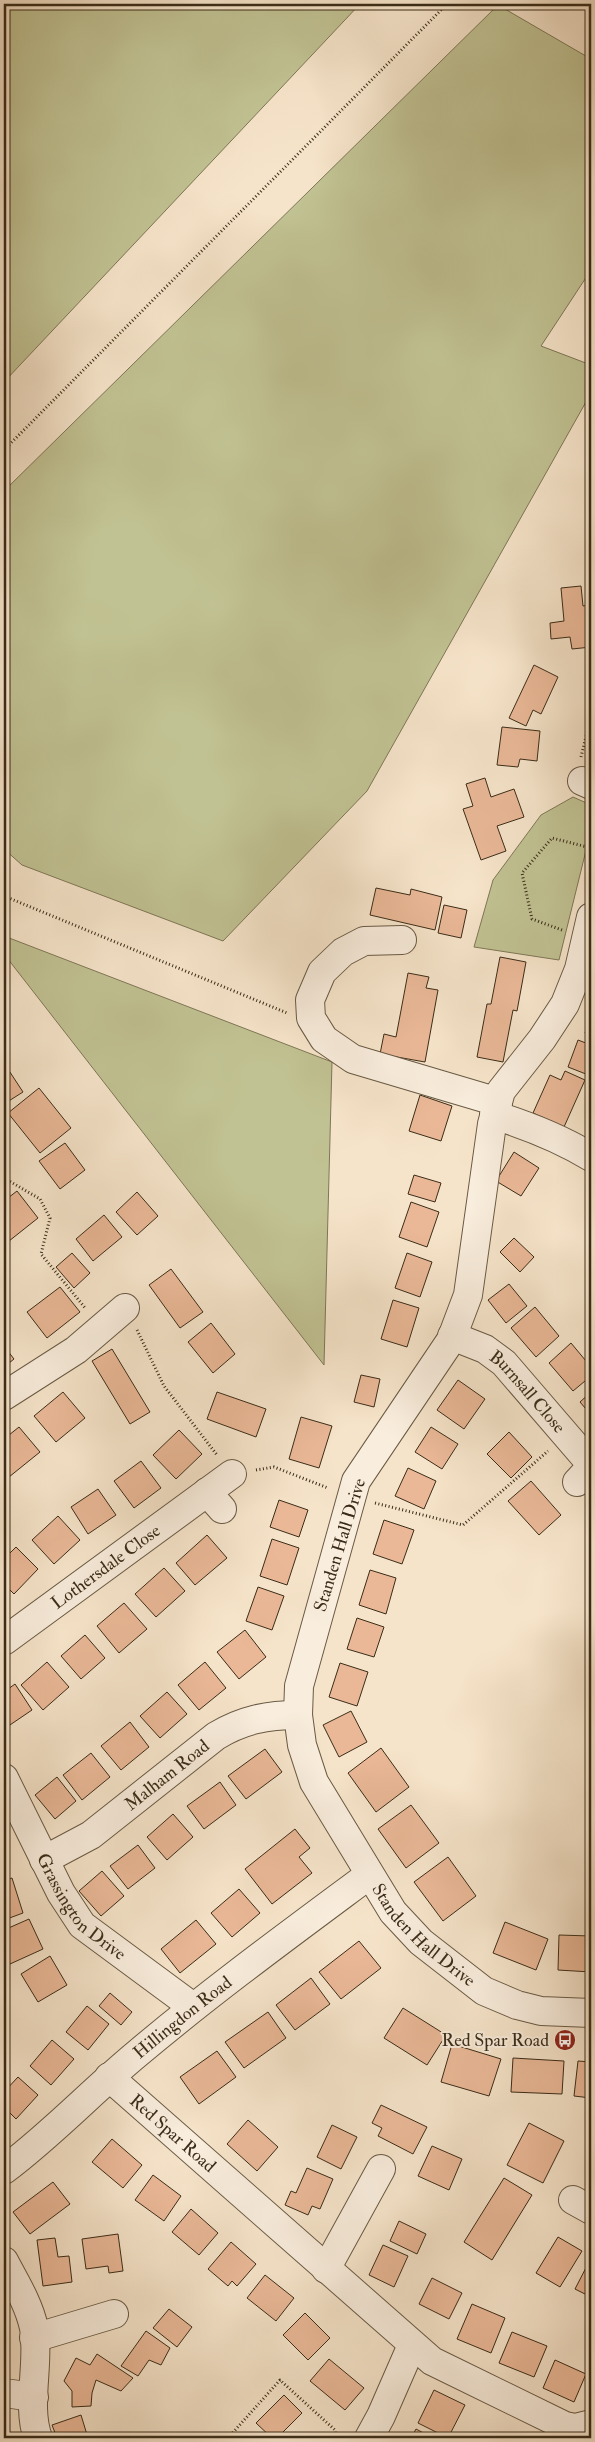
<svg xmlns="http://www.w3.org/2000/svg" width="595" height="2442" font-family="'IM FELL Double Pica',serif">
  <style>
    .green { fill: #c1c293; stroke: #7e7756 }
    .building { fill: #eab897; stroke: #3a2c18 }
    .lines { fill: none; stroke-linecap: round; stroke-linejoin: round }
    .minor-casing { stroke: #695a44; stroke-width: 30 }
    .path { stroke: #3a2c18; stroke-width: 3; stroke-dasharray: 1 2.5; stroke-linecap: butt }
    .minor { stroke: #f9eddd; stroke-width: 28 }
    .labels { text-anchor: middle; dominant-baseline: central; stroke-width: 4; stroke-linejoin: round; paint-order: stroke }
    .street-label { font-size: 18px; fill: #3a2c18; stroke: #f9eddd }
    .poi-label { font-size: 18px; fill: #3a2c18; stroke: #f9eddd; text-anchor: end }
  </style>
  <rect width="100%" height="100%" fill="#f6e4ca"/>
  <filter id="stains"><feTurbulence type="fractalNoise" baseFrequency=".004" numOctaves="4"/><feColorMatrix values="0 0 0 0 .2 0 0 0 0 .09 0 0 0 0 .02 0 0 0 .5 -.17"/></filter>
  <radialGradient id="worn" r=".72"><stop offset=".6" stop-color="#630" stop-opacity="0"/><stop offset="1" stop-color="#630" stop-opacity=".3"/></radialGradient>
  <path class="green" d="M4,4H360L4,382Z
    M498,5L591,59V270L541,346L591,365V393L367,791L223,941L22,865L4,849V491Z
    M573,797L591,805V830L559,960L474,947L493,880L541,815Z
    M4,936L332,1062L324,1365L4,954Z"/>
  <path class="building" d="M581,586L583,606L589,605L591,647L572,649L570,637L551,639L550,623L564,621L561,588Z
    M534,665L558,677L541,714L533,710L526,726L509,718Z
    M502,727L540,731L537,761L520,759L518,767L497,765Z
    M485,778L491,797L514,789L524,817L497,826L506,851L481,860L463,809L473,806L466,784Z
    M376,888L410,895L411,889L442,897L435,930L370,915Z
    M444,905L467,910L461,938L438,933Z
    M500,957L526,962L517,1011L513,1010L503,1062L477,1057L487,1004H491Z
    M408,973L429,977L426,988L438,990L425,1062L380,1054L384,1034L396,1037Z
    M591,1015V1035L585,1033Z
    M578,1040L591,1045V1076L568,1067Z
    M4,1063L23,1092L4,1104Z
    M565,1071L585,1080L564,1127L533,1113L550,1075L561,1080Z
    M39,1088L71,1128L40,1153L8,1113Z
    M420,1095L452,1106L441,1141L409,1131Z
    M65,1143L85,1170L60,1189L39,1161Z
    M514,1152L539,1168L521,1196L496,1181Z
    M414,1175L441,1183L435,1202L408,1194Z
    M17,1191L38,1218L4,1245V1201Z
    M137,1192L158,1216L137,1235L116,1212Z
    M411,1202L439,1212L427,1247L399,1237Z
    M104,1215L122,1237L93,1261L76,1239Z
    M514,1238L534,1257L520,1272L500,1252Z
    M72,1253L90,1273L74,1288L56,1267Z
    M407,1253L432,1262L420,1297L395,1288Z
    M171,1269L203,1312L180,1328L149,1285Z
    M509,1284L527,1306L506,1323L488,1300Z
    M60,1287L80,1312L47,1338L27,1312Z
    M393,1300L419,1308L407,1347L381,1339Z
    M535,1307L559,1336L536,1357L511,1328Z
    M211,1323L235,1354L213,1373L188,1342Z
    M571,1343L591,1367V1376L573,1391L549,1363Z
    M4,1346L14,1359L4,1367Z
    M112,1349L150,1412L130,1424L92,1361Z
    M361,1375L380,1379L374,1407L354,1402Z
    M458,1380L485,1399L464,1429L437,1410Z
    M63,1392L85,1418L56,1442L34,1416Z
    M217,1392L266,1409L256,1437L207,1419Z
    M591,1392V1415L580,1402Z
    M301,1417L332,1426L319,1468L289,1459Z
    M19,1427L40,1452L9,1477L4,1471V1439Z
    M431,1427L458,1444L442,1469L415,1452Z
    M179,1430L202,1454L176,1479L153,1455Z
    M509,1432L532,1457L511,1478L487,1454Z
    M141,1461L161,1488L134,1508L114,1481Z
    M408,1468L436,1481L424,1509L395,1496Z
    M531,1481L561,1515L539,1535L508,1501Z
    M98,1489L116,1515L88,1534L71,1507Z
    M279,1500L308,1510L299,1537L270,1527Z
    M58,1516L80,1540L54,1564L32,1540Z
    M384,1520L414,1530L402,1564L373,1554Z
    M207,1535L227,1558L195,1585L176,1563Z
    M272,1539L299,1548L287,1585L260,1576Z
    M16,1547L38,1569L14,1594L4,1584V1559Z
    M164,1568L185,1591L156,1617L135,1594Z
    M370,1570L396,1578L386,1614L359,1605Z
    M258,1587L284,1596L272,1630L246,1621Z
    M124,1603L147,1629L119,1653L97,1626Z
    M357,1618L384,1627L374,1657L347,1649Z
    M245,1630L266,1657L239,1679L217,1652Z
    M85,1635L105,1658L81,1679L61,1656Z
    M47,1662L69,1687L43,1710L21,1685Z
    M205,1662L226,1688L199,1710L178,1685Z
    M340,1663L368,1672L357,1706L329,1697Z
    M15,1684L32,1710L4,1729V1692Z
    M167,1692L187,1714L160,1738L140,1716Z
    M351,1711L367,1742L339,1757L323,1725Z
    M130,1722L149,1747L121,1770L101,1746Z
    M381,1748L409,1787L376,1812L348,1773Z
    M265,1749L282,1772L246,1799L228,1776Z
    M91,1753L110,1777L82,1800L63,1775Z
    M57,1777L76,1801L55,1819L35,1795Z
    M220,1782L236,1805L204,1829L187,1806Z
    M411,1805L439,1843L406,1868L378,1829Z
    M173,1814L193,1837L167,1860L147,1837Z
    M295,1829L310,1848L299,1857L312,1873L272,1904L245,1869Z
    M138,1845L155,1868L128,1889L110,1866Z
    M448,1857L476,1896L443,1921L414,1882Z
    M102,1871L124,1896L101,1916L79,1891Z
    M12,1878L23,1913L4,1920V1881Z
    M239,1889L260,1913L232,1937L211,1913Z
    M29,1919L43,1949L10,1964L4,1949V1930Z
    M196,1920L216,1944L180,1973L161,1949Z
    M505,1922L548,1939L536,1970L493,1953Z
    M559,1935L591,1936V1972L558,1970Z
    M359,1941L381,1968L341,1999L319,1972Z
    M50,1956L67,1985L38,2002L21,1974Z
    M311,1978L330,2004L295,2030L276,2005Z
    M110,1993L132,2012L121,2025L99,2006Z
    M87,2006L109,2024L88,2050L66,2032Z
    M403,2008L446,2035L427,2065L384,2038Z
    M268,2012L286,2038L244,2068L225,2042Z
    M52,2040L74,2059L51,2085L30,2066Z
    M452,2044L501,2059L489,2096L441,2082Z
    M217,2051L236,2077L199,2104L180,2077Z
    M513,2058L564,2061L562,2094L511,2092Z
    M578,2061L591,2062V2098L574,2096Z
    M18,2077L38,2095L16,2119L4,2107V2092Z
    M381,2105L427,2127L413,2154L378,2136L382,2128L372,2123Z
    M248,2120L278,2147L257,2171L227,2144Z
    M529,2123L564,2141L543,2183L507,2165Z
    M332,2125L357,2137L341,2169L317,2157Z
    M112,2139L142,2165L123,2188L92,2162Z
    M432,2146L462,2159L449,2190L418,2176Z
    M307,2168L333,2179L320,2209L312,2206L308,2215L285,2205L291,2191L296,2193Z
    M153,2175L181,2196L164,2221L135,2200Z
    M504,2178L532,2195L492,2260L464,2242Z
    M53,2182L70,2204L30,2234L13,2212Z
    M191,2209L218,2233L199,2255L172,2232Z
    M399,2221L426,2234L417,2254L390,2241Z
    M118,2234L123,2271L109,2273L108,2266L86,2269L82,2239Z
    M558,2237L582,2251L560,2287L536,2273Z
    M55,2238L58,2257L69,2256L72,2282L43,2286L37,2240Z
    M231,2242L256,2264L237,2286L232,2281L228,2286L208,2269Z
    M383,2245L408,2256L394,2287L369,2275Z
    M591,2258V2297L575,2289Z
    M265,2275L294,2298L276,2321L247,2298Z
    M432,2278L462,2293L449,2319L419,2304Z
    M472,2304L505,2318L491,2353L457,2339Z
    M169,2309L192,2327L177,2347L153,2328Z
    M305,2313L330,2338L308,2360L283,2335Z
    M146,2331L170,2348L161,2365L149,2360L138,2376L121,2366Z
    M512,2332L547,2346L534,2377L499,2363Z
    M97,2354L133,2378L121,2391L96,2380L92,2393L91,2406L72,2407V2391L64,2381L76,2358L90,2365Z
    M329,2359L364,2388L345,2410L310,2381Z
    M555,2360L586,2374L574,2402L543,2388Z
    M434,2390L465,2405L448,2438L418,2423Z
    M284,2395L302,2413L277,2438H272L256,2423Z
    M81,2415L88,2438H57L52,2425Z
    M416,2429L433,2438H411Z"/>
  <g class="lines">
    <g class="minor-casing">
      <g id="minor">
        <path d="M582,781L591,785"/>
        <path id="s1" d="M591,917L579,969L565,1004L542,1039L501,1091L492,1124L468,1295L451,1340L356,1481L299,1686L298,1715L302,1745L314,1782L393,1912L421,1942L484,1991L517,2005L541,2011L591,2013"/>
        <path d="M402,940L364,941L343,952L322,972L310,1000L311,1018L324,1039L353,1059L498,1102"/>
        <path d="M494,1115C529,1126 560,1138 591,1157"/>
        <path id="s2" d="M452,1336L485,1349L504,1363L591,1464"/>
        <path d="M4,1396L76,1350L125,1308"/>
        <path d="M577,1482L591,1467"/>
        <path d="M207,1492L222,1509"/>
        <path id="s3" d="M4,1641L232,1474"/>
        <path id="s4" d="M4,1778L61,1893L82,1925L193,2007"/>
        <path id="s5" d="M44,1860L91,1835L216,1736C242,1720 267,1715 298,1715"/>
        <path id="s6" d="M109,2077L432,2361L565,2426L575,2428L591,2424"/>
        <path id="s7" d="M4,2170C51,2135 92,2091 138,2053C213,1990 291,1933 369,1875"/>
        <path d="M573,2200L591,2210"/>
        <path d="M4,2261C15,2282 29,2304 34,2328C40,2362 26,2406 38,2438"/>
        <path d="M326,2269L381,2169"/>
        <path d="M34,2338L114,2314"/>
        <path d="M4,2393L34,2397"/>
        <path d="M369,2438L381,2416L412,2345"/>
      </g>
    </g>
    <path class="path" d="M4,450L447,4
      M581,757L591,716
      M4,896L287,1013
      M562,930L532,919L522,873L552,838L591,848
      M4,1178L40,1199L50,1218L41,1254L86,1309
      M137,1330L164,1386L217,1455
      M256,1470L274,1467L328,1488
      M375,1503L463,1525L548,1451
      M228,2438L280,2380L335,2430L336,2438"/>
    <use href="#minor" class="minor"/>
  </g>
  <defs>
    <g id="bus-disc" transform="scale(1.125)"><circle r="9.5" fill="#8f2418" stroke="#f9eddd"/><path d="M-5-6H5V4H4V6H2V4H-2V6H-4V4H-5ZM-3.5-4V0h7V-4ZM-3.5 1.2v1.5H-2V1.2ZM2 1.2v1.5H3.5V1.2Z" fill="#fff"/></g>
  </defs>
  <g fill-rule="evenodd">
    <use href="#bus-disc" x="565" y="2040"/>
  </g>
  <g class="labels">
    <g class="street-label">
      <text stroke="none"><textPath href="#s2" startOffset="96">Burnsall Close</textPath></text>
      <text transform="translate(340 1545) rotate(-73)">Standen Hall Drive</text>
      <text stroke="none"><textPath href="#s3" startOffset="126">Lothersdale Close</textPath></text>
      <text stroke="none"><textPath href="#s5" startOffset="150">Malham Road</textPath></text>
      <text stroke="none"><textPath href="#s4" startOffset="152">Grassington Drive</textPath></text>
      <text stroke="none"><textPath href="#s1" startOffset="1125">Standen Hall Drive</textPath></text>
      <text stroke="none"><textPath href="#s7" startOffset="235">Hillingdon Road</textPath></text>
      <text stroke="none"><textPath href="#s6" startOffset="85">Red Spar Road</textPath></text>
    </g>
    <g class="poi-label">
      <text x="549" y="2040">Red Spar Road</text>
    </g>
  </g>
  <rect width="595" height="2442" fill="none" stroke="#f6e4ca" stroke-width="20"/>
  <rect x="5" y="5" width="585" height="2432" fill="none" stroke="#3a2c18" stroke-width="2.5"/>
  <rect x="10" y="10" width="575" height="2422" fill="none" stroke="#3a2c18"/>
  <rect width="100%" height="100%" filter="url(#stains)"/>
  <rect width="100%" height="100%" fill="url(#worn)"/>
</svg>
